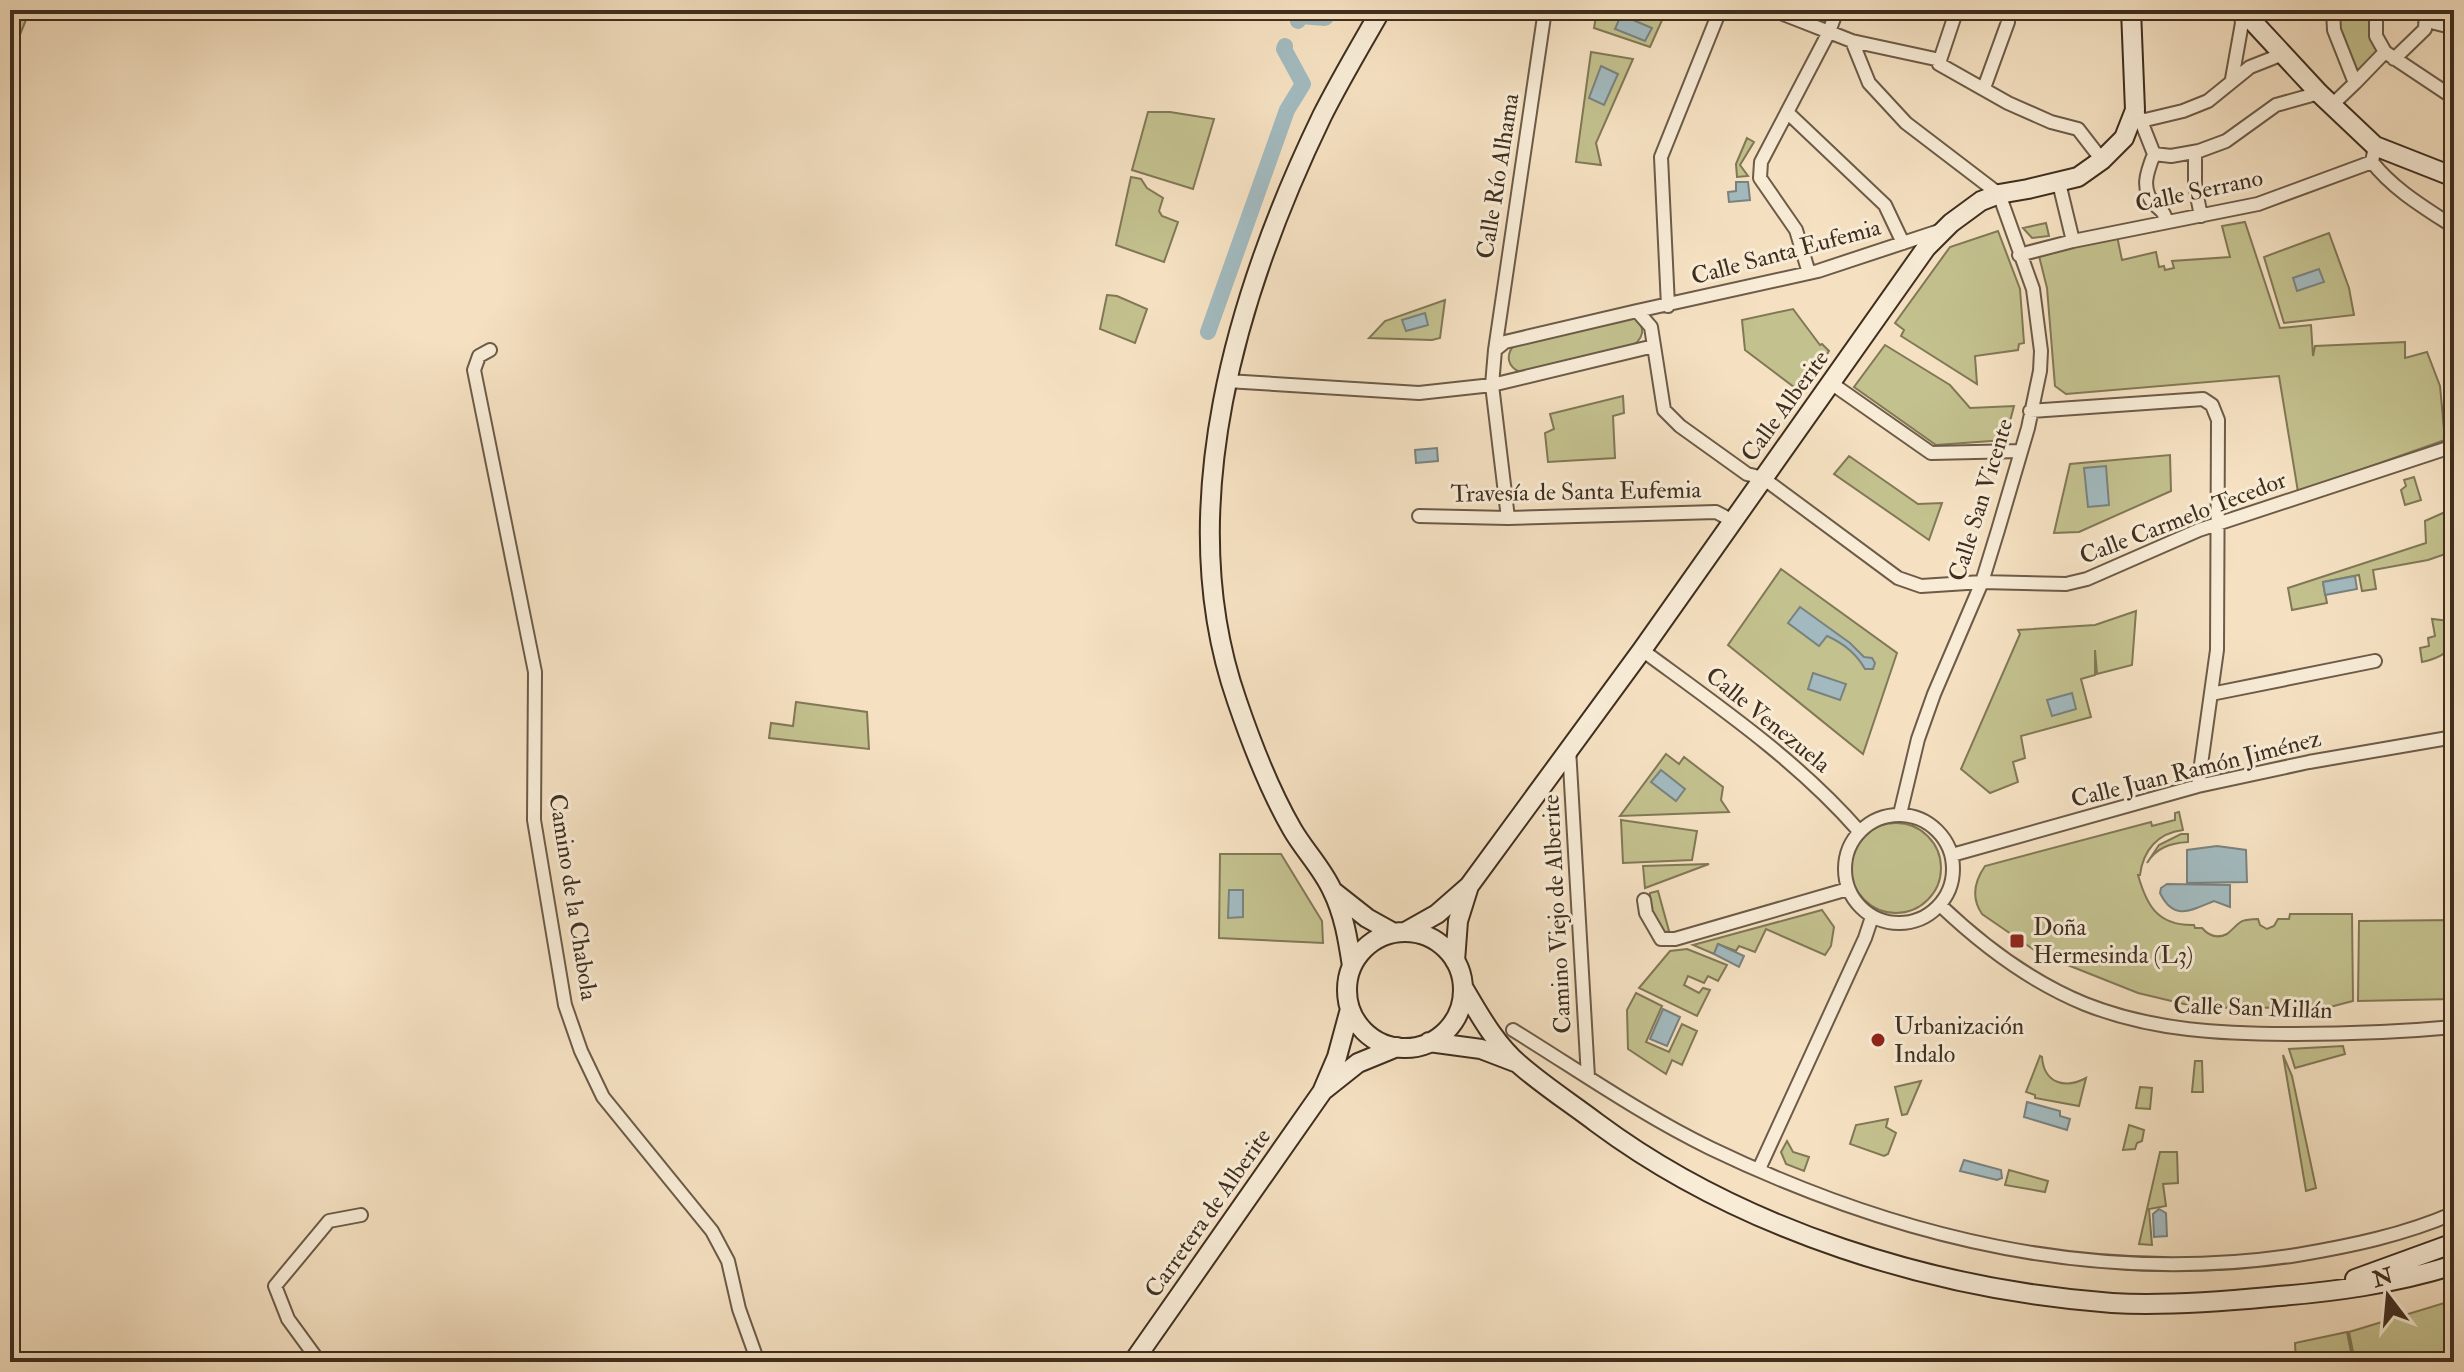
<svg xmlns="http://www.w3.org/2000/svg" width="2464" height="1372" font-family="'IM FELL Double Pica',serif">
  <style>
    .green { fill: #c3c18e; stroke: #817856; stroke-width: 2 }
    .water { fill: #a2babf; stroke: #7a827f; stroke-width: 2 }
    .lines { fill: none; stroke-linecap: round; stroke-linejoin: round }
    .canal { stroke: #a2babf; stroke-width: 16 }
    .street-casing { stroke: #6c5b48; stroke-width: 16 }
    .secondary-casing { stroke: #3f2e1f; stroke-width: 22 }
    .street { stroke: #f8ecd7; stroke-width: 12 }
    .secondary { stroke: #f8ecd7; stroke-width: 18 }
    .poi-dot { fill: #8f2418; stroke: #f8ecd7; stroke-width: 3 }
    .labels { text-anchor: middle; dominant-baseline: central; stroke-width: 6; stroke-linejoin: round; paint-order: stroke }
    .street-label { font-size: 24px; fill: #3f2e1f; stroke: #f8ecd7 }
    .poi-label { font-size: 24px; fill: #3f2e1f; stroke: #f8ecd7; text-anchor: start }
  </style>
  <rect width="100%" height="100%" fill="#f5e1c2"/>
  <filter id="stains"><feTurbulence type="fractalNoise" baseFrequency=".0025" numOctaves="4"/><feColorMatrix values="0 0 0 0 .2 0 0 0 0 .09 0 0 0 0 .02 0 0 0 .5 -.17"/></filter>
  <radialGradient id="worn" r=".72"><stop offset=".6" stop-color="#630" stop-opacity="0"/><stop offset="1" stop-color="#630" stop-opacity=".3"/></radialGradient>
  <path class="green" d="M10,10H30L10,59Z
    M1597,10H1645L1663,18L1650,47L1594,28Z
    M2340,10H2369L2371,30L2380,51L2356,74L2340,28Z
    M1591,52L1633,59L1596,143L1601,165L1576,162Z
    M1148,112H1170L1214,119L1193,189L1132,170Z
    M1747,138L1754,142L1740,165L1748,176L1737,177L1736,164Z
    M1131,177L1141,179L1147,188L1163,198L1159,211L1162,216L1178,222L1164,262L1116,245Z
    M2245,222L2280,328L2311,325L2313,356L2315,346L2405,342V358L2427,352L2440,386L2445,440L2298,492L2279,376L2066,394L2055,386L2047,288L2039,256L2117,236L2122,260L2156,252L2159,267L2164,266L2165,270L2174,268L2172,261L2230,257L2222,226Z
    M2046,223L2049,236L2032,238L2023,228Z
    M1998,231L2020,289L2024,343L2019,344L2018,350L1975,356L1977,384L1901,336L1904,330L1895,323L1950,247Z
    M2329,233L2349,288L2354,315L2284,323L2264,257Z
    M1107,295L1117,296L1147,309L1135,343L1100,329Z
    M1445,300L1440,338L1432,340L1369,338L1385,321Z
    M1793,309L1820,345L1822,344L1829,351L1802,393L1745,350L1742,320Z
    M1633,317C1648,328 1643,340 1629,348L1520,372C1508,367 1505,356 1514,345Z
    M1885,345L1950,385L1970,408L2014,406L2005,440L1936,445L1854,387Z
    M1623,396L1624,413L1613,416L1615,458L1548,462L1545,433L1554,429L1550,414Z
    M2170,455L2171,491L2079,532L2054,533L2070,464Z
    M1849,456L1918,504L1942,503L1929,540L1834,474Z
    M2414,477L2421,500L2405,505L2401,490L2406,486L2404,480Z
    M2454,508V551L2428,560L2373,570L2376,589L2362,591L2359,575L2323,582L2327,603L2292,610L2288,588L2426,543L2425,521Z
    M1781,569L1897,653L1863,754L1728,645Z
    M2136,611L2132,665L2097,674L2095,650V675L2081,679L2091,717L2021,736L2025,758L2013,762L2018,782L1990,793L1961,769L2020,634L2018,630L2095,625Z
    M2454,613C2454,643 2455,655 2422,662L2420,648L2429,646L2428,638L2435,636L2432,619L2450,621Z
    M796,702L867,712L869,749L769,738L771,723L793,726Z
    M1666,754L1679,764L1684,757L1723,787L1721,800L1729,812L1620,816Z
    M2179,812L2183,830C2158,833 2143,850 2140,875H2138C2146,903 2156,926 2194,925L2195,928H2202C2209,936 2217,939 2227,934C2242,922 2236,920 2258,919L2260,925L2267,929L2274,926L2278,919H2289L2290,914H2352L2353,1001L2330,1007L2229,1008L2184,1004L2138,993L2040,954L1982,914C1971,898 1974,882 1985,866L2151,822L2152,826L2175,820V813Z
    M1621,820L1697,831L1692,860L1623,863Z
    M1851 868a45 45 0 1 1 90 0a45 45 0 1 1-90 0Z
    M2181,834H2188V842C2170,843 2156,848 2147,863L2159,845Z
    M1220,854H1281L1322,921L1323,943L1219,938Z
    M1709,864L1645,888L1643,866Z
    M1658,891L1669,931L1664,933L1650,910V893Z
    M1822,910L1834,927L1831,946L1825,955L1766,929L1755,952L1739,946L1736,951L1718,944L1714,954L1693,945Z
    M2454,920V999L2358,1001L2359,921Z
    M1687,949L1727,965L1718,981L1708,976L1704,983L1688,976L1684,985L1699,993L1703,988L1710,990L1697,1016L1639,988L1670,951Z
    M1636,993L1662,1006L1646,1042L1669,1052L1682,1024L1697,1031L1682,1065L1672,1060L1666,1074L1628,1049L1627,1010Z
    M2343,1046L2345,1054L2295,1068L2289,1049Z
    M2283,1055L2292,1076L2316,1188L2306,1191Z
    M2040,1056L2042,1057C2044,1084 2066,1089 2086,1078L2079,1106L2035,1098V1095L2026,1092Z
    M2195,1061H2202L2203,1092H2192Z
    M1921,1081L1907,1114L1902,1115L1895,1087Z
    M2140,1087L2152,1088L2150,1109L2136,1108Z
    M1888,1119L1886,1127L1896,1133L1888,1154L1884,1156L1850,1144L1856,1125Z
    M2129,1125L2144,1130L2142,1141L2137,1143L2135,1149L2123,1150Z
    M1787,1141L1793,1152L1809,1157L1804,1171L1786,1164L1781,1152Z
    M2160,1152H2177L2178,1183L2163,1184L2166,1206L2149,1209L2152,1245L2139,1244Z
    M2009,1170L2048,1181L2045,1192L2005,1185Z
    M2454,1300V1362H2355L2349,1332Z
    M2347,1332L2353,1362H2296L2295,1343Z"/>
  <path class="water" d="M1621,15L1652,28L1645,41L1615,29Z
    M1601,66L1618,74L1604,105L1589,98Z
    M1736,182H1748L1750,200L1729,202L1728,192L1736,191Z
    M2319,269L2324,282L2297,291L2293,278Z
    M1425,313L1428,325L1406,331L1402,320Z
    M1437,448L1438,461L1416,463L1415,450Z
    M2106,466L2109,505L2088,507L2084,468Z
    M2355,576L2357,589L2325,595L2323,582Z
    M1800,607L1850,643L1864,657L1872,658L1875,663L1873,669H1865C1856,653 1843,643 1827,636L1819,646L1788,623Z
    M1813,673L1846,684L1840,700L1808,689Z
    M2072,693L2076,709L2052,716L2047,700Z
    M1661,770L1685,789L1676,801L1651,782Z
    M2217,846L2246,850L2247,882L2187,883V850Z
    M2167,884L2230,885V907L2214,901C2192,910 2174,922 2160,893L2161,888Z
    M1229,890H1243V917L1228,918Z
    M1718,944L1744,956L1739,967L1714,954Z
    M1663,1009L1680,1017L1667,1046L1650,1039Z
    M2027,1102L2060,1111V1116L2070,1119L2067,1130L2024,1117Z
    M1964,1160L2001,1170L2002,1178L1997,1180L1960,1171Z
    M2159,1209L2166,1213L2167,1236L2154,1237L2153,1214Z"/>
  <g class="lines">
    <path class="canal" d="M1298,21L1301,16L1325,18L1332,10
      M1208,332L1287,110L1303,84L1284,49L1285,46"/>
    <g class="street-casing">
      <path id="street" d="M1773,10L1852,41L1940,60L1939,64L2008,103L2051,122L2078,129L2102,160
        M2376,10V36L2385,52L2454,98
        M2427,21L2451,27L2454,44
        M1852,41L1869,83L1906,123L1999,194L2033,289L2041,351L2040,371L2028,428L1998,530L1982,582L1934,694L1918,739L1900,814
        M2394,59L2425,29L2426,10
        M1940,60L1955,15
        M2232,79L2242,23L2240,10
        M2355,83L2385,52
        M1984,88L2008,22V17L1997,10
        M2332,105L2355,83L2334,30L2333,10
        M1787,112L1885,205L1903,243
        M2139,116L2154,154C2147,172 2140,189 2155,205C2161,210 2165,213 2166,221
        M2141,121L2183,111L2208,101L2250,67L2283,54
        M2195,152V186L2201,216
        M2154,154L2171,156L2199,151L2226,141L2276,105L2319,93
        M2372,162C2394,190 2425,208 2454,227
        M2059,183L2073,241
        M2019,255L2073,241L2258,204L2372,162L2375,146
        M1809,273L1796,230L1760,178L1761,162L1829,32L1834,18L1833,10
        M1668,306L1661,157L1720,10
        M1637,311L1818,271L1939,231
        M1654,346L1664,410L1680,426L1747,474L1763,478L1898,578L1921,586L1982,582L2066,584L2087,579L2199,530L2454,446
        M490,350L479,356L474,370L535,672L534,820L565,1005L581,1051L603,1097L712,1231L728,1261L739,1309L758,1362
        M1495,350L1545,10
        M1227,381L1419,393L1492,385L1654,346L1651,327L1637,311L1505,342L1495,350L1492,385L1508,518
        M1831,383L1931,453L2020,451
        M2030,411L2203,399L2212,405L2218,420L2217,650L2198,786
        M1419,516L1508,518L1716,512L1733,521
        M1642,650C1718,706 1797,760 1859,831
        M2211,694L2375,661
        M1569,748L1588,1077
        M1845 869a54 54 0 1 1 108 0a54 54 0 1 1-108 0Z
        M1952,855L2198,786L2309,762L2454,737
        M1644,900L1646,913L1661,939H1675L1848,889
        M1940,905C1982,945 2031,982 2085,1004C2153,1031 2223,1034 2295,1034C2349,1034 2401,1032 2454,1027
        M1513,1030C1578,1070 1642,1115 1710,1148C1895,1237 2092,1286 2297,1255C2350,1246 2404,1235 2454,1213
        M1759,1169L1865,938L1872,917
        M316,1362L315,1356L288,1319L275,1286L329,1221L361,1215"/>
    </g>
    <g class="secondary-casing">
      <path id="secondary" d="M2242,10L2319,93L2375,146L2454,177
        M1334,892L1367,918L1394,933
        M1405,932L1437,914L1469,886L1642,650L1926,248L1951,223L1981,201L1999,194L2028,189L2078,177L2102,160L2124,138L2135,110L2131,10
        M1347 990a58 58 0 1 1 116 0a58 58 0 1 1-116 0Z
        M1455,961L1458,921L1469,886
        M1352,966C1348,940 1344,914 1332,890C1322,868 1304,850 1292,829C1269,789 1252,745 1237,701C1170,510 1238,290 1322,116C1340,80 1361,45 1381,10
        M1463,987C1479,1014 1495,1044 1520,1065C1544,1086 1572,1104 1597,1123C1741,1230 1934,1290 2112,1303C2164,1306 2217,1302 2269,1297C2333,1292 2393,1284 2454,1265
        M1429,1042L1481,1049L1515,1062
        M1324,1090L1358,1063L1397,1047
        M2355,1279L2454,1243
        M1133,1362L1322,1092L1337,1057L1350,1009"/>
    </g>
    <use href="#street" class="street"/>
    <use href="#secondary" class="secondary"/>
  </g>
  <g class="poi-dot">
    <rect x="2009" y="933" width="16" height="16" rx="4"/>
    <circle cx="1878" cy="1040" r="8"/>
  </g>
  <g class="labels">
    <g class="street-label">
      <text transform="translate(1498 176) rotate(-81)">Calle Río Alhama</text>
      <text transform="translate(2199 191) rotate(-12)">Calle Serrano</text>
      <text transform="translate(1786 252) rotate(-15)">Calle Santa Eufemia</text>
      <text transform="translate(1785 406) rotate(-54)">Calle Alberite</text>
      <text transform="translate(1576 492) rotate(-1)">Travesía de Santa Eufemia</text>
      <text transform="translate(1981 500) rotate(-73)">Calle San Vicente</text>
      <text transform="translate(2183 518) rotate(-21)">Calle Carmelo Tecedor</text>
      <text transform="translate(1768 720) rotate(39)">Calle Venezuela</text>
      <text transform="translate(2196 769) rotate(-14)">Calle Juan Ramón Jiménez</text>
      <text transform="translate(573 897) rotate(81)">Camino de la Chabola</text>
      <text transform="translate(1557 914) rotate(-93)">Camino Viejo de Alberite</text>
      <text transform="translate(2253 1008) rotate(2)">Calle San Millán</text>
      <text transform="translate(1208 1213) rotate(-55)">Carretera de Alberite</text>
    </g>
    <g class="poi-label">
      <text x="2033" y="927">Doña<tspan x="2033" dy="28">Hermesinda (L3)</tspan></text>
      <text x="1894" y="1026">Urbanización<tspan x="1894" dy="28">Indalo</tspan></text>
    </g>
  </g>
  <rect width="2464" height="1372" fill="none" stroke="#f5e1c2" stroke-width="40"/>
  <rect x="12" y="12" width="2440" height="1348" fill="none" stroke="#3f2e1f" stroke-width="4"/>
  <rect x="20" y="20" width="2424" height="1332" fill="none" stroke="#3f2e1f" stroke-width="2"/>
  <g transform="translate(2388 1296) rotate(344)" stroke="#f8ecd7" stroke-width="6" paint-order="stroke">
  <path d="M0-6L14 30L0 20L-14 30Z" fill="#3f2e1f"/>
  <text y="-12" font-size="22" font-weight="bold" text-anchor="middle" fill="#3f2e1f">N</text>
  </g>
  <rect width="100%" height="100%" filter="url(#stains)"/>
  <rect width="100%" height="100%" fill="url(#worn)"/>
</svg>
